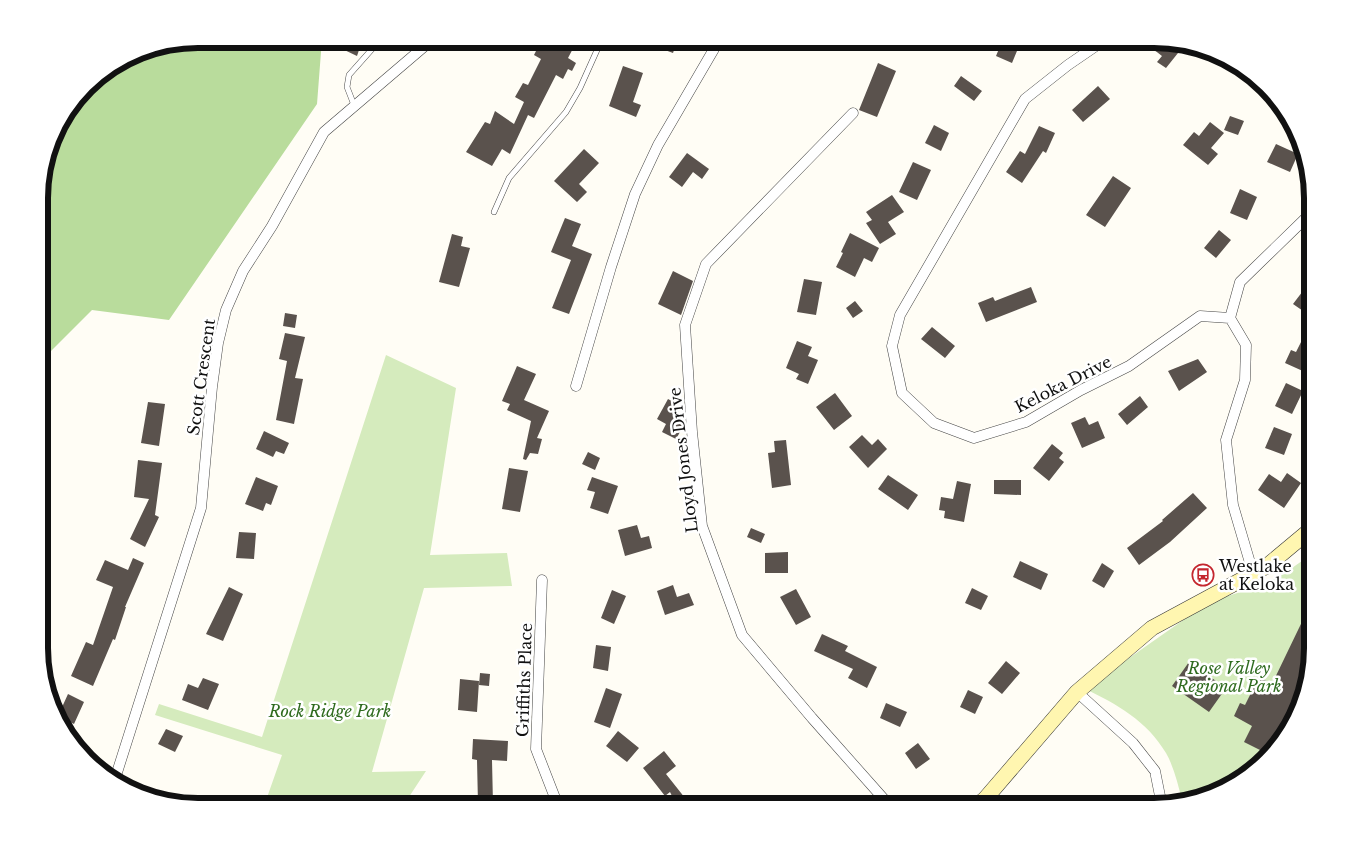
<svg xmlns="http://www.w3.org/2000/svg" width="1351" height="845" font-family="'Libre Baskerville',serif">
  <style>
    .green { fill: #d5ebbd }
    .forest { fill: #b9dc9c }
    .building { fill: #5a524d }
    .lines { fill: none; stroke-linecap: round; stroke-linejoin: round }
    .lane-casing { stroke: #444; stroke-width: 6 }
    .street-casing { stroke: #444; stroke-width: 11 }
    .secondary-casing { stroke: #333; stroke-width: 16 }
    .lane { stroke: #fff; stroke-width: 5 }
    .street { stroke: #fff; stroke-width: 10 }
    .secondary { stroke: #fff6b0; stroke-width: 15 }
    .labels { text-anchor: middle; dominant-baseline: central; stroke-width: 5; stroke-linejoin: round; paint-order: stroke }
    .street-label { font-size: 16px; fill: #111; stroke: #fff }
    .poi-label { font-size: 16px; fill: #111; stroke: #fff; text-anchor: start }
    .park-label { font-size: 16px; font-style: italic; fill: #2f6b1f; stroke: #fff }
    .rim { fill: none; stroke: #111; stroke-width: 6 }
  </style>
  <rect width="100%" height="100%" fill="#fffdf5"/>
  <path class="green" d="M386,355L456,388L430,555L507,553L512,586L424,588L372,772L426,771L403,806H264L282,755L155,715L159,704L262,737Z
    M1312,554V658L1286,735L1233,785L1182,800C1178,785 1174,767 1166,753C1147,721 1117,704 1085,689L1209,602L1250,589L1279,577Z"/>
  <path class="forest" d="M197,39H322L317,104L169,320L92,310L40,362V177L55,127L93,78L137,51Z"/>
  <path class="building" d="M337,39H375L369,45L360,47L357,56L336,46Z
    M552,39H578L568,58L576,63L572,71L568,69L563,79L556,75L534,118L528,115L510,154L502,149L492,166L466,152L485,122L490,124L495,111L514,124L524,102L515,97L523,83L528,85L541,59L534,55L538,47L546,51Z
    M638,39H678L673,53L638,40Z
    M1003,39H1022L1012,63L996,56Z
    M1171,41L1186,43L1166,68L1157,62L1162,56L1153,49L1158,42L1166,48Z
    M1211,52L1241,65L1243,67L1240,74L1207,60Z
    M878,63L896,71L877,117L859,110Z
    M623,66L643,73L633,102L641,105L636,117L609,106Z
    M961,76L982,91L974,101L954,86Z
    M1098,86L1110,99L1083,122L1072,110Z
    M1230,116L1244,121L1238,135L1224,130Z
    M1210,122L1224,133L1211,148L1218,154L1208,165L1183,145L1194,132L1199,136Z
    M934,125L949,133L941,151L925,143Z
    M1039,126L1055,133L1046,153L1043,151L1022,183L1006,172L1020,151L1025,154Z
    M1276,144L1298,154L1290,172L1267,162Z
    M584,149L599,163L579,184L587,192L577,202L554,181Z
    M687,153L709,169L702,179L693,172L682,187L669,177Z
    M913,162L931,170L917,200L899,192Z
    M1113,176L1131,188L1105,227L1086,215Z
    M1240,189L1257,197L1247,220L1230,213Z
    M892,195L904,212L888,222L896,234L880,244L866,223L872,220L866,212Z
    M565,218L581,224L572,246L592,254L569,314L552,308L571,260L551,252Z
    M1219,230L1231,240L1216,258L1204,248Z
    M850,233L879,248L872,262L864,258L855,277L836,267L843,253L841,252Z
    M452,234L463,237L461,246L470,248L459,287L439,282Z
    M673,271L693,281L681,315L658,304Z
    M804,279L822,282L816,315L797,312Z
    M1312,279V305L1306,313L1293,304Z
    M1031,287L1037,302L986,322L978,303L993,297L995,301Z
    M855,301L863,311L853,318L846,308Z
    M285,313L297,315L295,328L283,326Z
    M932,327L955,346L945,358L921,339Z
    M285,333L305,337L295,378L303,379L294,424L276,420L287,361L279,359Z
    M1302,340L1312,344V357L1305,372L1285,363L1291,350L1296,352Z
    M797,341L812,347L808,356L818,360L808,384L796,379L799,374L786,368Z
    M1198,359L1207,372L1179,391L1168,371Z
    M517,366L536,374L524,400L549,411L537,438L542,439L538,454L530,453L526,460L523,459L531,421L507,410L510,404L502,401Z
    M1286,383L1303,391L1292,414L1275,406Z
    M835,393L852,416L834,430L816,407Z
    M1140,396L1148,407L1127,425L1118,414Z
    M668,399L681,406L674,420L684,425L676,439L662,432L666,424L657,419Z
    M148,402L165,404L159,446L141,443Z
    M1085,417L1089,425L1098,421L1105,438L1082,448L1071,423Z
    M1274,427L1292,434L1284,455L1265,448Z
    M264,431L289,443L284,454L276,451L273,457L256,449Z
    M862,435L872,445L878,439L887,449L868,468L849,447Z
    M786,440L791,485L772,488L768,453L775,452L774,441Z
    M1052,444L1063,453L1059,458L1064,462L1049,481L1033,468Z
    M588,452L600,458L595,470L582,464Z
    M138,460L162,463L155,515L159,517L145,547L130,539L149,499L134,497Z
    M509,468L528,471L520,512L502,509Z
    M1287,473L1301,483L1284,508L1258,490L1269,474L1281,482Z
    M888,475L918,495L908,510L878,489Z
    M256,477L278,486L271,505L266,503L263,511L245,504Z
    M592,477L618,486L608,514L590,508L595,492L587,490Z
    M994,480H1021V495L994,494Z
    M957,481L971,484L964,522L944,518L945,511L939,510L941,497L953,499Z
    M1193,493L1207,508L1170,542L1139,565L1127,548L1163,521L1162,520Z
    M637,525L641,538L649,536L652,548L625,556L618,530Z
    M751,528L765,534L761,543L747,537Z
    M239,532L256,533L254,559L236,558Z
    M788,552V573H765V553Z
    M133,558L144,563L125,607H126L115,640L113,639L93,686L71,676L86,642L93,645L113,587L96,580L105,560L128,570Z
    M1020,561L1048,574L1041,590L1013,577Z
    M1102,563L1114,571L1104,588L1092,581Z
    M673,585L677,597L689,593L694,605L665,615L657,591Z
    M229,587L243,594L223,641L206,634Z
    M972,588L988,596L981,610L965,603Z
    M796,589L811,617L796,625L780,597Z
    M612,590L626,596L614,624L601,618Z
    M1312,601V658L1286,735L1266,753L1244,742L1252,726L1234,716L1240,703L1245,705L1259,677L1272,684Z
    M822,634L848,646L845,651L877,667L867,688L848,678L853,669L814,651Z
    M596,645L611,647L608,671L593,668Z
    M1006,661L1020,673L1002,694L988,683Z
    M1189,662L1226,688L1209,712L1172,686Z
    M480,673L490,674L489,686L479,685Z
    M203,678L219,684L208,710L182,700L188,684L198,688Z
    M460,679L479,681L477,712L458,710Z
    M606,688L622,694L610,728L594,722Z
    M968,690L983,697L975,714L960,707Z
    M68,694L84,702L74,724L58,716Z
    M886,703L907,712L900,727L880,718Z
    M166,729L183,736L175,752L158,744Z
    M618,731L639,748L627,762L606,746Z
    M473,739L508,741L507,761L492,760L493,804H478L477,760L472,759Z
    M918,743L930,759L916,769L905,753Z
    M664,751L676,766L666,774L685,798L691,796L695,806H666L675,802L670,792L665,796L643,768Z"/>
  <g class="lines">
    <g class="lane-casing">
      <path id="lane" d="M354,105L347,87L349,75L381,39
        M494,212L509,178L566,112L580,88L602,39"/>
    </g>
    <g class="street-casing">
      <path id="street" d="M1106,39L1068,65L1025,99L900,315L892,346L902,393L934,423L974,438L1026,422L1081,390L1129,366L1200,316L1230,318L1240,282L1312,212
        M853,113L706,264L685,325L692,432L702,526L742,635L812,718L890,806
        M1230,318L1246,345L1245,380L1226,440L1233,505L1253,573
        M576,386L611,267L635,194L658,145L714,49V39
        M542,580L536,749L557,803L556,806
        M1077,692L1133,743L1155,771L1162,806
        M114,782L201,508L212,387L218,343L226,310L243,271L272,226L324,132L433,39"/>
    </g>
    <g class="secondary-casing">
      <path id="secondary" d="M976,806L985,799L1077,692L1152,628L1267,566L1309,531L1312,527"/>
    </g>
    <use href="#lane" class="lane"/>
    <use href="#street" class="street"/>
    <use href="#secondary" class="secondary"/>
  </g>
  <defs>
    <g id="bus-ring" transform="scale(1.125)"><circle r="9.5" fill="#fff" stroke="#c4262e" stroke-width="1.5"/><path d="M-5-6H5V4H4V6H2V4H-2V6H-4V4H-5ZM-3.5-4V0h7V-4ZM-3.5 1.2v1.5H-2V1.2ZM2 1.2v1.5H3.5V1.2Z" fill="#c4262e"/></g>
  </defs>
  <g fill-rule="evenodd">
    <use href="#bus-ring" x="1203" y="575"/>
  </g>
  <g class="labels">
    <g class="street-label">
      <text transform="translate(201 377) rotate(-82)">Scott Crescent</text>
      <text transform="translate(1063 384) rotate(-27)">Keloka Drive</text>
      <text transform="translate(683 460) rotate(-97)">Lloyd Jones Drive</text>
      <text transform="translate(524 680) rotate(-88)">Griffiths Place</text>
    </g>
    <g class="poi-label">
      <text x="1219" y="566">Westlake<tspan x="1219" dy="18">at Keloka</tspan></text>
    </g>
    <g class="park-label">
      <text x="1229" y="668">Rose Valley<tspan x="1229" dy="18">Regional Park</tspan></text>
      <text x="330" y="711">Rock Ridge Park</text>
    </g>
  </g>
  <path d="M0 0H1351V845H0ZM198 48H1154A150 150 0 0 1 1304 198V648A150 150 0 0 1 1154 798H198A150 150 0 0 1 48 648V198A150 150 0 0 1 198 48Z" fill="#fff" fill-rule="evenodd"/>
  <path class="rim" d="M198 48H1154A150 150 0 0 1 1304 198V648A150 150 0 0 1 1154 798H198A150 150 0 0 1 48 648V198A150 150 0 0 1 198 48Z"/>
</svg>
